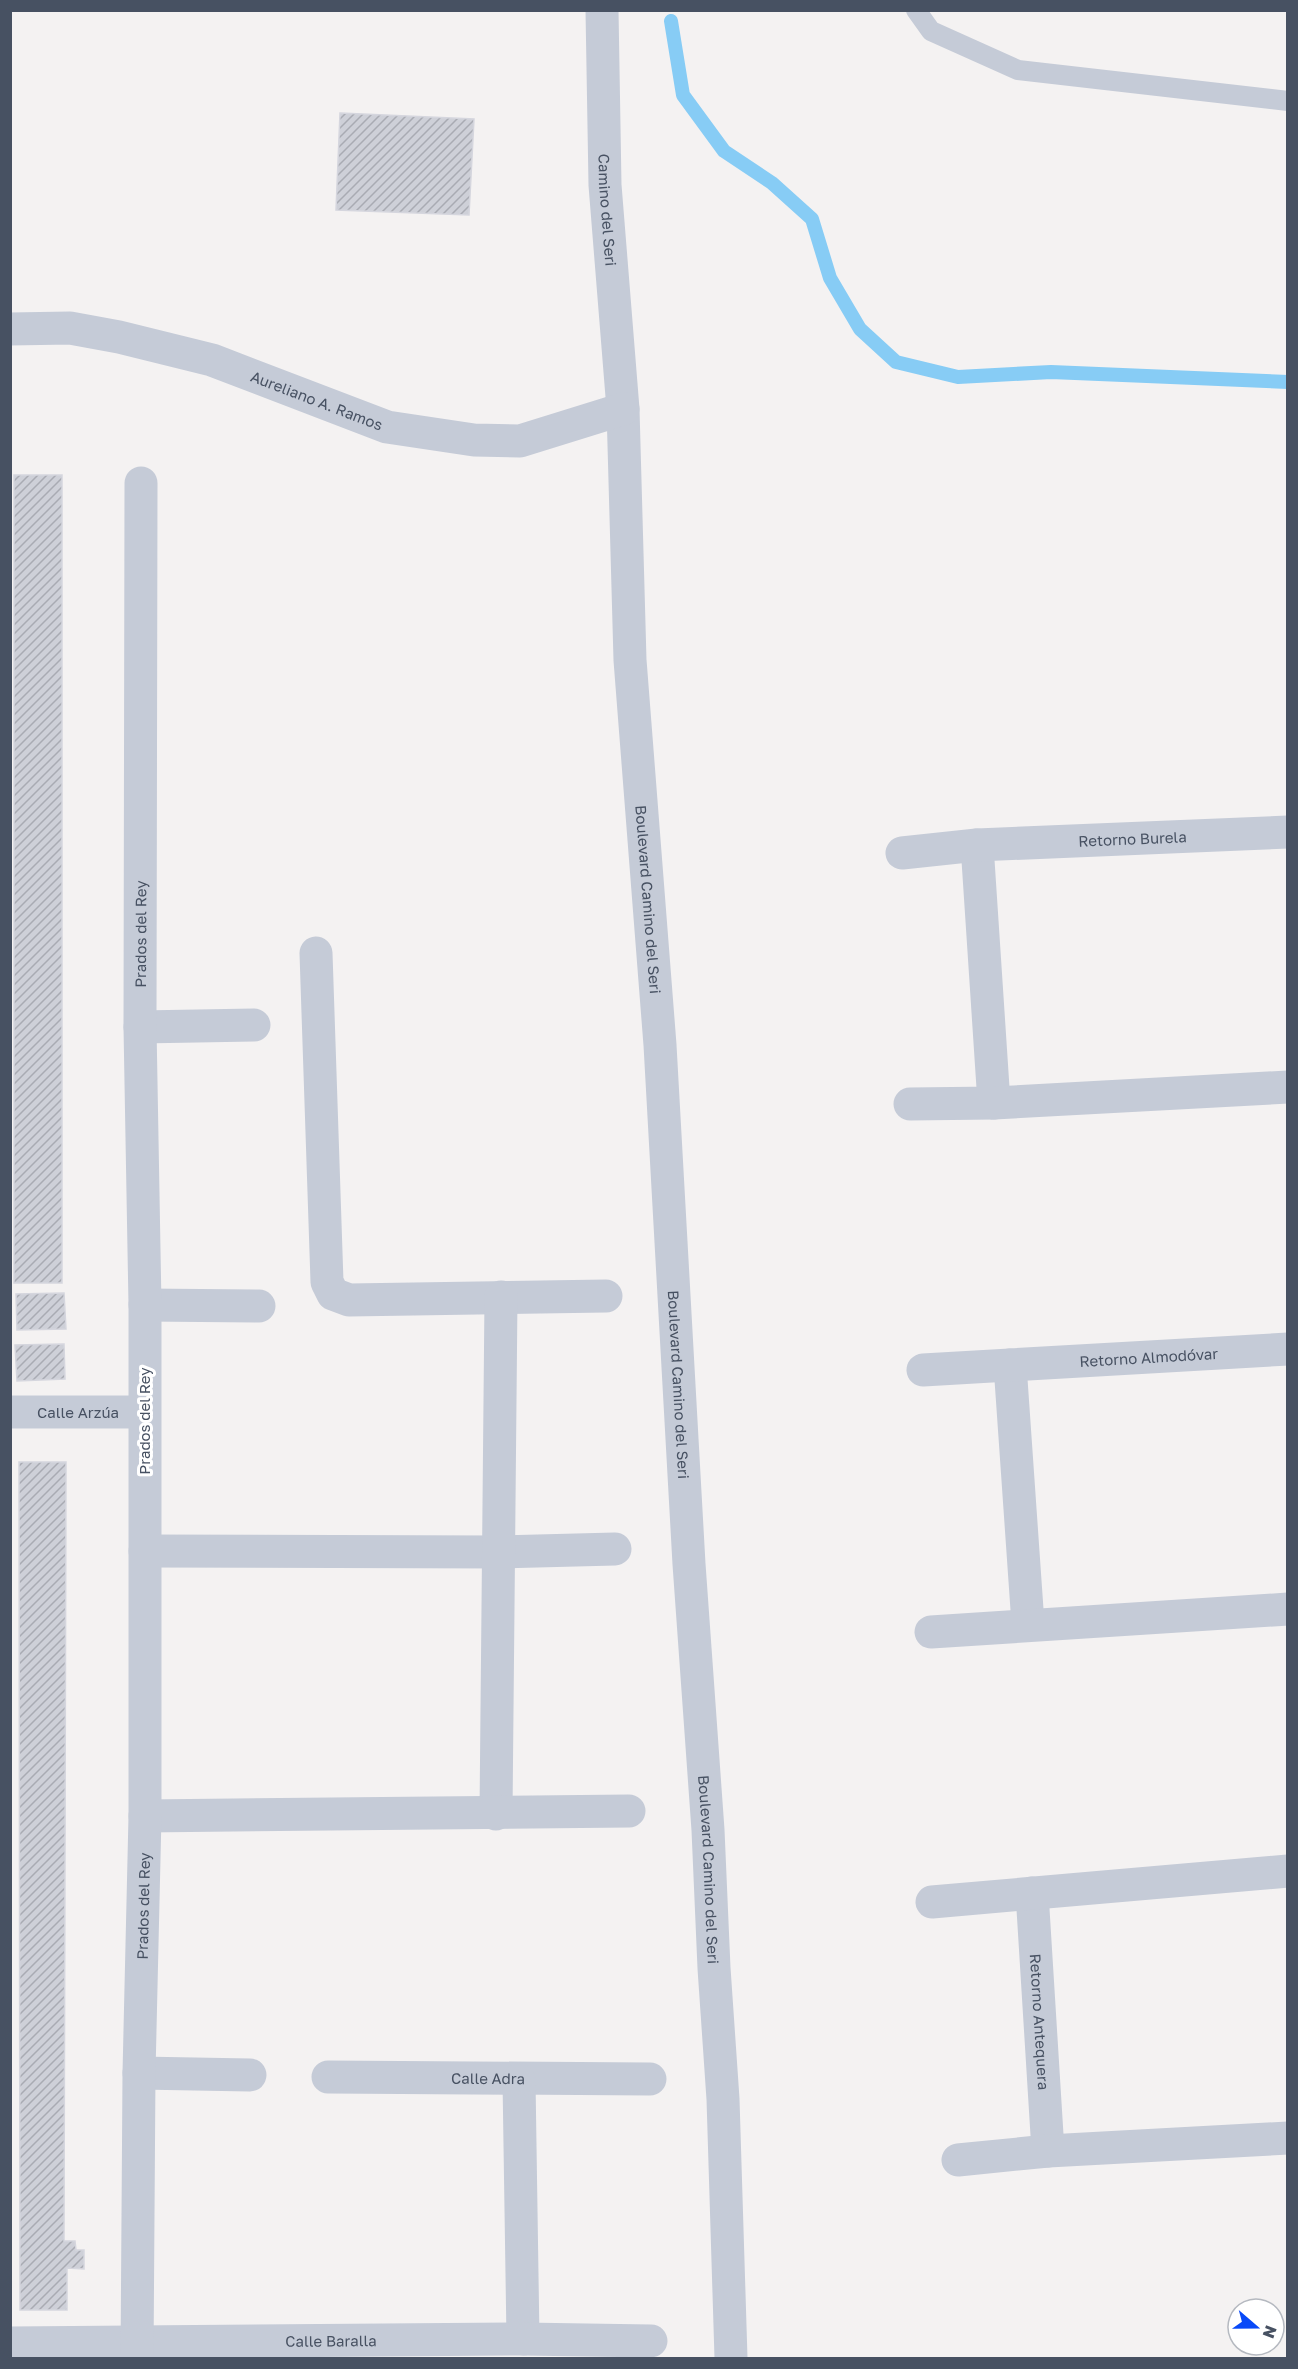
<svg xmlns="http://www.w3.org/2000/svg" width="1298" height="2369" font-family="'Golos Text',sans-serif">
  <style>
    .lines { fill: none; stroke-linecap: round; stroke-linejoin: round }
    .stream { stroke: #87ccf5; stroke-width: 14 }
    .building { fill: url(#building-hatch); stroke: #d5d6de; stroke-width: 1.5 }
    .lane { stroke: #c5cbd7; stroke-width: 20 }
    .street { stroke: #c5cbd7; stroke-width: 33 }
    .labels { text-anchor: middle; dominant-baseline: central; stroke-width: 6; stroke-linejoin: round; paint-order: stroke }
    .street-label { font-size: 15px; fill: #475162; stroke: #fff }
  </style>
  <defs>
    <pattern id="building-hatch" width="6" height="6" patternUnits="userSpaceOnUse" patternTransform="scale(1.5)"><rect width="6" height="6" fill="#ced0d8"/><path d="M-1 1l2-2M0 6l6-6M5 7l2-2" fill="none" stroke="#a9abb3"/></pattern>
  </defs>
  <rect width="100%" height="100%" fill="#f4f2f2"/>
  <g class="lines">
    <path class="stream" d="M671,21L683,95L724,151L772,183L812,219L830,278L860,329L896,362L958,377L1051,372L1288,382"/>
  </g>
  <path class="building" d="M340,113L474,119L469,215L336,210Z
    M14,475H62V1283H14Z
    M64,1293L66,1329L17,1330L16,1294Z
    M64,1344L65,1379L17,1381L15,1345Z
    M19,1462H66L64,2241H75L76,2250H84V2269L67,2268V2310H20Z"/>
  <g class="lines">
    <path class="lane" d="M916,10L931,31L1018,70L1288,101"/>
    <g class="street">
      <path id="s1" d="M602,10L605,185L623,409L630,660L660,1045L689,1564L708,1830L714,1968L723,2099L731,2358"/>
      <path id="s2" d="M10,329L70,328L119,337L212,360L387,427L474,440L520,441L623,409"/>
      <path d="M977,845L994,1103"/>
      <path id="s3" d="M902,853L977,845L1288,832"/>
      <path d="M316,953L327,1282L333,1294L349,1300L606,1296"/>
      <path d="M140,1027L254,1025"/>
      <path d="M910,1104L994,1103L1288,1087"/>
      <path d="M145,1305L259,1306"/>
      <path d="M1010,1365L1028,1624"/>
      <path id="s4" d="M923,1370L1288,1349"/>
      <path id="s5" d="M10,1412H144"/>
      <path d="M145,1551L498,1552L615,1549"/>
      <path d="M931,1632L1288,1609"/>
      <path d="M496,1814L501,1297"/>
      <path d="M145,1816L629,1811"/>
      <path id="s6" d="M1032,1893L1048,2151"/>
      <path d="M932,1902L1288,1871"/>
      <path d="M139,2073L250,2075"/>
      <path id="s7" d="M328,2077L650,2079"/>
      <path d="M519,2080L523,2339"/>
      <path d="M958,2160L1048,2151L1288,2138"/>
      <path id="s8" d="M10,2343L523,2339L651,2341"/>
      <path id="s9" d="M137,2358L139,2073L145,1816V1305L140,1027L141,483"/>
    </g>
  </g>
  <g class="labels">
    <g class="street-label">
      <text stroke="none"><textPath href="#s1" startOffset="200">Camino del Seri</textPath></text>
      <text stroke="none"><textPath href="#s2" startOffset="318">Aureliano A. Ramos</textPath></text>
      <text stroke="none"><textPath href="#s3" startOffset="231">Retorno Burela</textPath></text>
      <text stroke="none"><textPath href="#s1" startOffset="891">Boulevard Camino del Seri</textPath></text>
      <text stroke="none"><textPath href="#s9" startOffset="1424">Prados del Rey</textPath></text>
      <text stroke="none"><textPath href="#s4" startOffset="226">Retorno Almodóvar</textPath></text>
      <text stroke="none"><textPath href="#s1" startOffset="1377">Boulevard Camino del Seri</textPath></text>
      <text stroke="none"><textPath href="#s5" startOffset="68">Calle Arzúa</textPath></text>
      <text transform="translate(144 1421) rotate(-90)">Prados del Rey</text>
      <text stroke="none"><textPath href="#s1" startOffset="1863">Boulevard Camino del Seri</textPath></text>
      <text stroke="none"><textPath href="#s9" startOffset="452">Prados del Rey</textPath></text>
      <text stroke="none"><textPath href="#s6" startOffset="129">Retorno Antequera</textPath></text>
      <text stroke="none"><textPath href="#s7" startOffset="160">Calle Adra</textPath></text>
      <text stroke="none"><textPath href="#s8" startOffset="321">Calle Baralla</textPath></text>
    </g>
  </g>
  <rect width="1298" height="2369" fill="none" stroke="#475162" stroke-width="24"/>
  <g transform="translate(1256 2327) rotate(110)"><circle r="28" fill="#ffffff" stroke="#b5b9c0" stroke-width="1.5"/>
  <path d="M0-4.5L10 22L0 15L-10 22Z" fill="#0849f8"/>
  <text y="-9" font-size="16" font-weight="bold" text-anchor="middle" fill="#475162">N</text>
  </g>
</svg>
